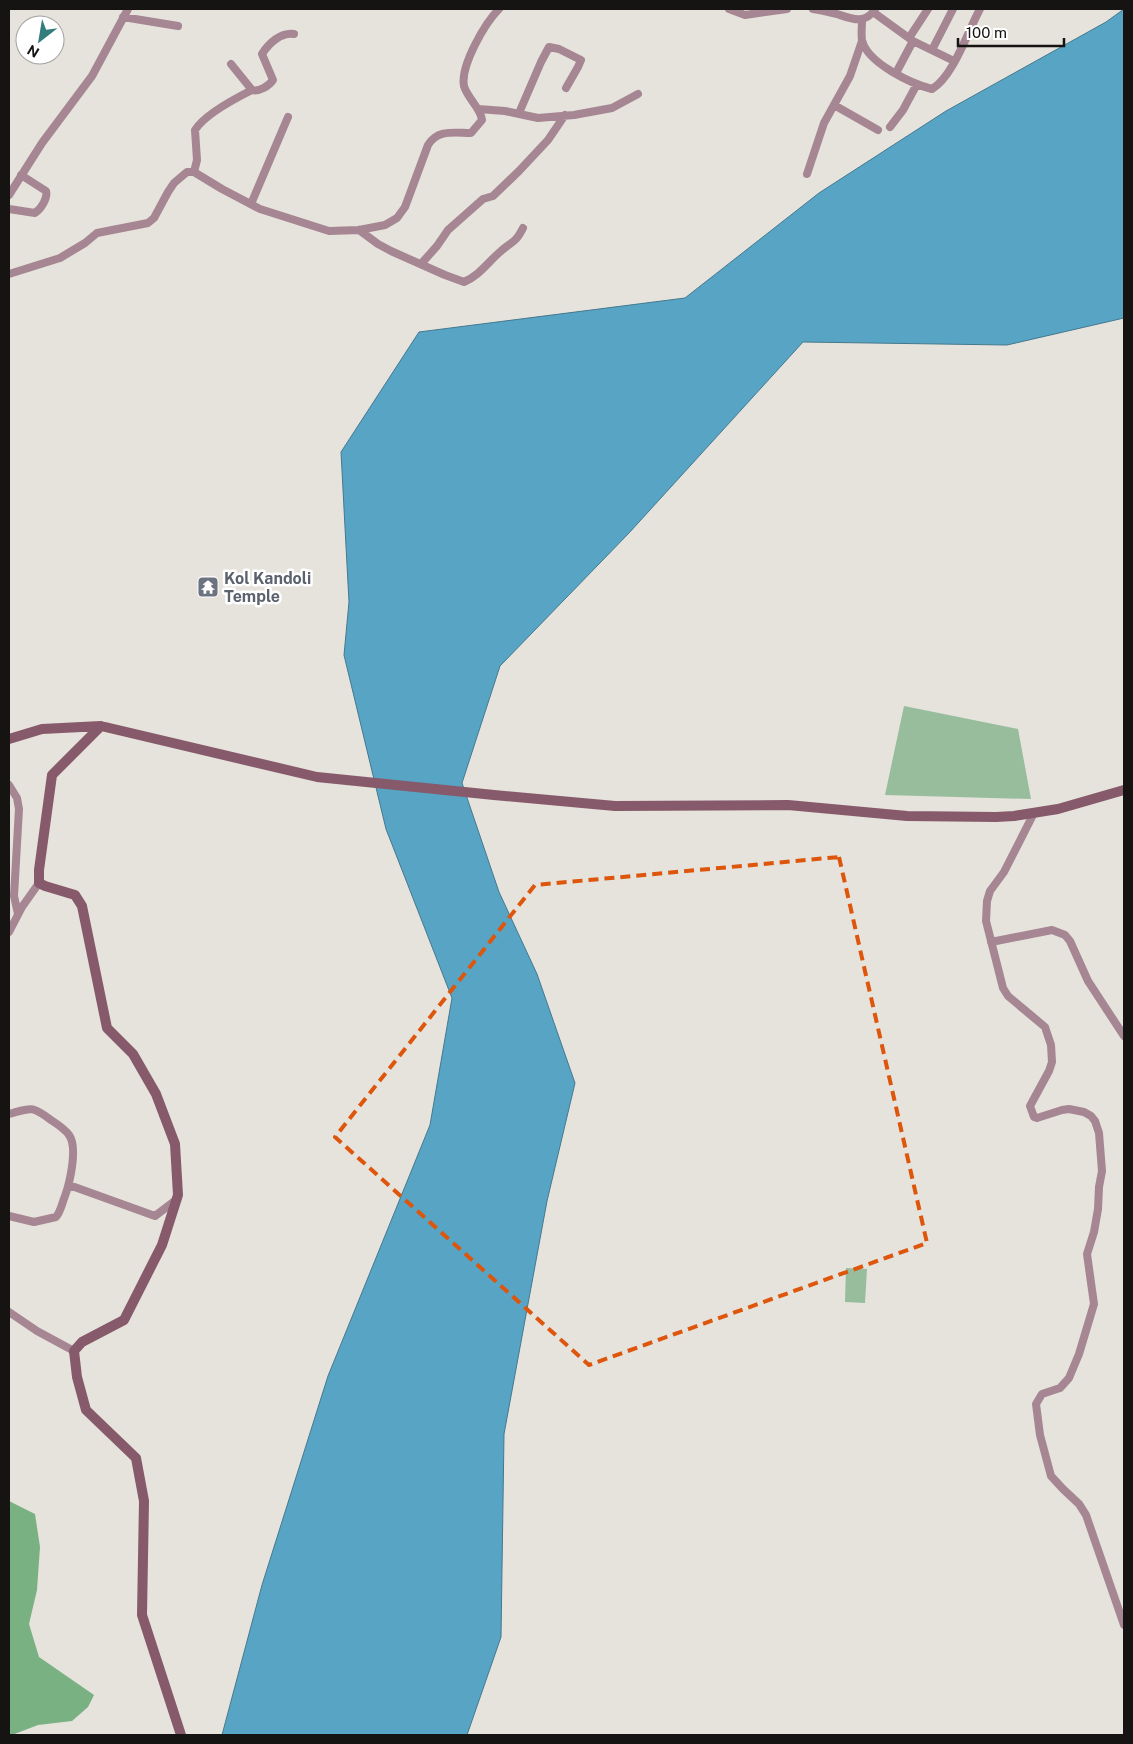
<svg xmlns="http://www.w3.org/2000/svg" width="1133" height="1744" font-family="'Public Sans',sans-serif">
  <style>
    .green { fill: #97bd9d }
    .forest { fill: #79b183 }
    .water { fill: #58a4c5; stroke: #44798f }
    .lines { fill: none; stroke-linecap: round; stroke-linejoin: round }
    .street { stroke: #a58692; stroke-width: 8 }
    .secondary { stroke: #865a6b; stroke-width: 10 }
    .marked { fill: none; stroke: #dd560c; stroke-width: 4; stroke-dasharray: 10 6; stroke-linejoin: round }
    .labels { text-anchor: middle; dominant-baseline: central; stroke-width: 5; stroke-linejoin: round; paint-order: stroke }
    .worship-label { font-size: 16px; font-weight: bold; fill: #5b616d; stroke: #fff; text-anchor: start }
  </style>
  <rect width="100%" height="100%" fill="#e6e2dc"/>
  <path class="green" d="M904,706L1018,729L1031,799L885,795Z
    M846,1268L867,1269L865,1303L845,1302Z"/>
  <path class="forest" d="M9,1501L35,1514L40,1547L37,1590L29,1624L39,1657L94,1695L88,1707L72,1721L38,1725L12,1735H9Z"/>
  <path class="water" d="M1124,9V318L1007,345L803,342L629,533L500,666L462,783L499,892L537,974L575,1083L547,1201L504,1434L501,1637L467,1735H222L262,1585L328,1376L430,1125L452,998L386,829L344,655L349,602L341,452L419,332L685,298L819,193L946,111L1106,22Z"/>
  <g class="lines">
    <path class="street" d="M729,9L745,15L787,9
      M813,9C821,10 829,12 837,14C852,19 865,25 875,9
      M873,12L913,41L954,61
      M123,17L178,26
      M862,20C862,26 861,34 862,40C867,63 912,84 932,89C953,77 968,31 980,9
      M909,38L928,9
      M932,50L953,9
      M231,64L252,90C259,92 269,86 273,80L262,54C269,43 281,32 294,34
      M896,73L913,41
      M834,105L878,130
      M478,109L505,111L538,118L574,115L612,108L638,94
      M519,113L541,62L549,47L559,49L581,60L578,67L566,88
      M890,127L903,110L917,84
      M194,172L197,160L195,130C205,114 236,98 252,90
      M807,174L824,123L850,76L862,41
      M9,195L42,143L92,76L128,9
      M251,204L288,117
      M9,209L35,213C41,209 48,198 46,191L21,175
      M359,230L378,244L391,251L445,275L464,282C480,275 488,262 501,251C512,241 515,244 523,228
      M421,264L437,246L448,230L483,199L493,196L519,171L548,140L565,115
      M9,274L60,258L85,243L97,233L148,223L154,218L168,192L174,183L187,172H194L222,189L260,209L329,231L359,230L385,225L397,218L405,207L428,145C438,129 454,133 471,133L482,120C481,108 467,98 464,86C460,66 485,23 499,9
      M9,785L17,798L19,809L14,896L18,914
      M1034,813L1004,872L990,891L987,901L986,921L1003,988L1008,996L1045,1027L1051,1045L1052,1062L1049,1071L1030,1106L1034,1117L1037,1118L1062,1110L1069,1109L1084,1112L1091,1116L1095,1121L1099,1133L1102,1171L1099,1187L1098,1209L1094,1232L1087,1254L1094,1304L1079,1354L1069,1378L1060,1388L1042,1394L1036,1404L1040,1435L1051,1476L1063,1489L1079,1504L1086,1515L1124,1625
      M9,932L22,907L39,883
      M991,942L1052,930L1065,935L1070,941L1088,981L1124,1036
      M9,1114C31,1108 31,1105 51,1120C57,1124 65,1129 69,1135C78,1147 70,1182 65,1196C62,1203 61,1211 56,1217L34,1222L9,1216
      M69,1185L155,1216L176,1200
      M9,1312L37,1331L74,1351"/>
    <path class="secondary" d="M101,726L52,775L39,870V883L45,886L75,895L82,906L107,1028L133,1054L156,1094L175,1144L178,1195L162,1245L124,1320L82,1342L74,1351L77,1377L86,1410L136,1458L144,1501L142,1615L181,1735
      M9,739L42,729L101,726L317,777L494,795L615,806L788,805L907,816L996,817L1014,816L1058,809L1124,790"/>
  </g>
  <path class="marked" d="M839,857L927,1243L589,1365L335,1137L535,885Z"/>
  <defs>
    <g id="temple-square" transform="scale(1.125)"><rect x="-9" y="-9" width="18" height="18" rx="4" fill="#6b7280" stroke="#fff"/><path d="M0-6L5-2H3V0L6.5 2.5H4V6H1.5V3h-3V6H-4V2.5H-6.5L-3 0V-2H-5Z" fill="#fff"/></g>
  </defs>
  <g fill-rule="evenodd">
    <use href="#temple-square" x="208" y="587"/>
  </g>
  <g class="labels">
    <g class="worship-label">
      <text x="224" y="578">Kol Kandoli<tspan x="224" dy="18">Temple</tspan></text>
    </g>
  </g>
  <rect width="1133" height="1744" fill="none" stroke="#151412" stroke-width="20"/>
  <g transform="translate(40 40) rotate(211)"><circle r="24" fill="#ffffff" stroke="#a1a1a0"/>
  <path d="M0-4L9 19L0 12L-9 19Z" fill="#337d7d"/>
  <text y="-8" font-size="14" font-weight="bold" text-anchor="middle" fill="#151412">N</text>
  </g>
  <path d="M958 38v8h106v-8" fill="none" stroke="#151412" stroke-width="2.5"/>
  <text x="966" y="38" font-size="15" fill="#151412" stroke="#ffffff" stroke-width="4" paint-order="stroke">100 m</text>
</svg>
